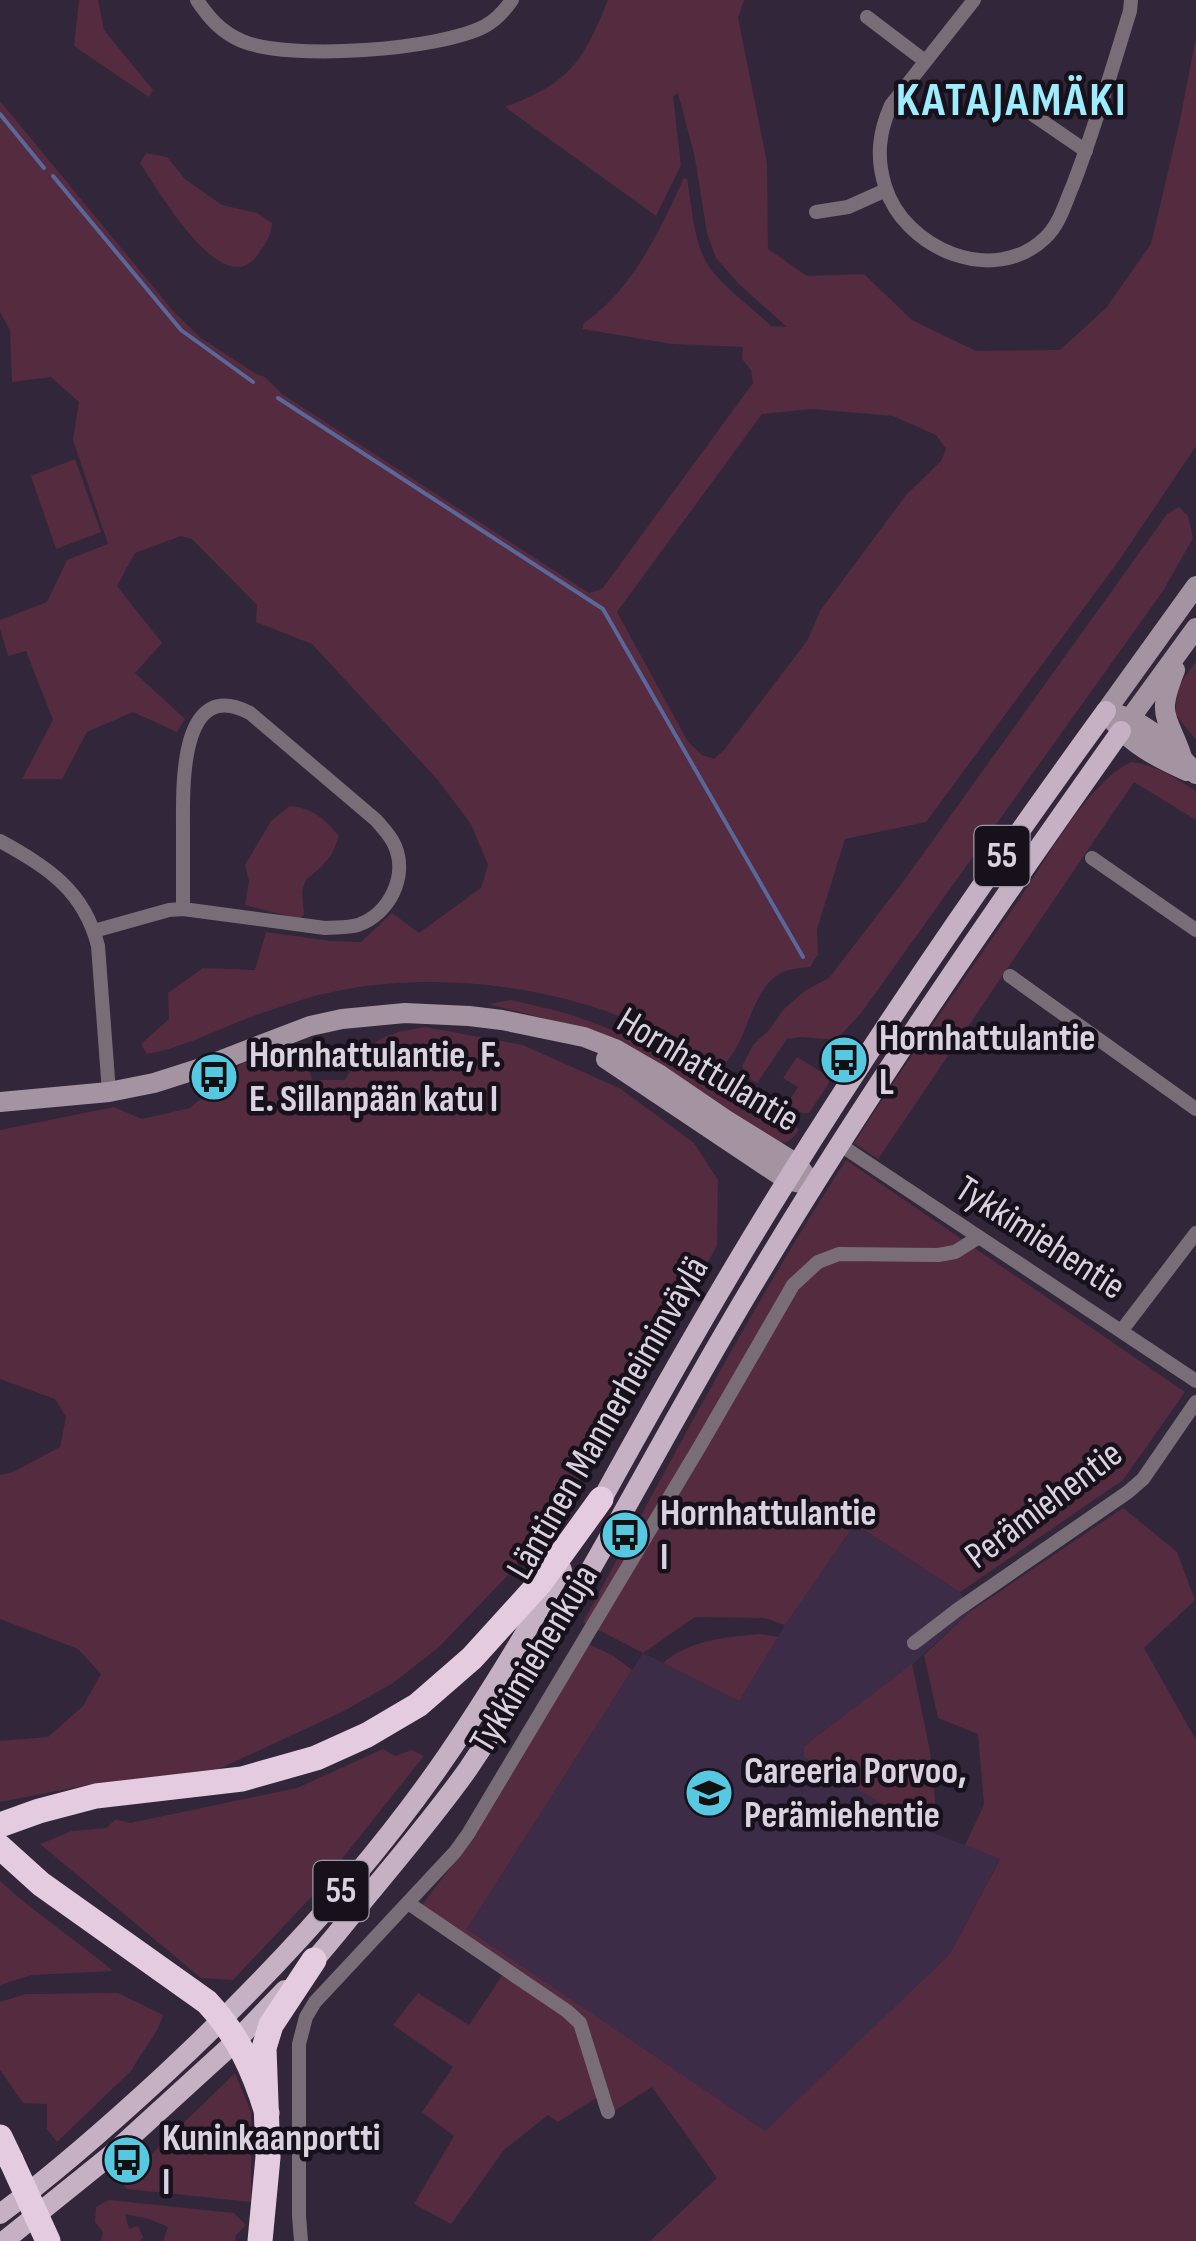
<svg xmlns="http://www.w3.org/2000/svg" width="1196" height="2241" font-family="'Sofia Sans Condensed',sans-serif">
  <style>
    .built { fill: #3c2c47 }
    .green { fill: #552b3f; fill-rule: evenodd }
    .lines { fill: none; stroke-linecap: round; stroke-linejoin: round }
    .stream { stroke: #5a679b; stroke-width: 4 }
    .street { stroke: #796e77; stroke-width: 14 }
    .secondary { stroke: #a494a2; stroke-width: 20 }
    .primary { stroke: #c6b0c3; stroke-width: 20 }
    .highway { stroke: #e5cbe0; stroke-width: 25 }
    .highway-bridge { stroke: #e5cbe0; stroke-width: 25 }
    .labels { text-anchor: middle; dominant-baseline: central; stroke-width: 9; stroke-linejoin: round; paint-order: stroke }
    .shield { fill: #17111b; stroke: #a098a5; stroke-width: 2.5 }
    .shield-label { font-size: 35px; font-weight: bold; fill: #dad2e0 }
    .poi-label { font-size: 38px; font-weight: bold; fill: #dad2e0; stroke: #17111b; text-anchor: start }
    .street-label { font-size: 38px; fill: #dad2e0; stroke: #17111b }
    .district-label { font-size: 48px; font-weight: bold; letter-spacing: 2.5px; fill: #9eecfd; stroke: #17111b }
  </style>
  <rect width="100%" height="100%" fill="#32263b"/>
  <path class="built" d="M855,1524L960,1592L971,1611L913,1664L805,1745L804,1756L925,1830L1000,1858L950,1954L765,2132L467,1929L643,1653L739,1701L785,1625Z"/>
  <path class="green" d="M79,0H98L104,30L153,90L149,97L74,46Z
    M608,0H744L738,18L767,163L768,249L807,276L864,274L912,320L976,351L1060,350L1106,308L1151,244L1179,125L1196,37V446L1120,559L926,822L845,839L817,929L818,954L810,967C801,968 787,969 779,974C748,994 749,1044 721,1067C680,1045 641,1023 597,1008C508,979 395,972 305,999C283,1006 261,1013 240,1021C209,1034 180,1048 147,1054L141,1044L169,1019L168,993L203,968L255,970L266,932L331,941L361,942L392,913L419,933L481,888L488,865L471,824L437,779L312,644L256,622L257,605L192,539L181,536L135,553L117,586L162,643L135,673L185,719L177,732L133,712L87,732L62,779H22L53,720L26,651L8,656L0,629V620L47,602L67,560L108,544L73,440L79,402L51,377L12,382L10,330L0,312V101L174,312L201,338L256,374L265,377L282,394L589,593L602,589L753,383L751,370L742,359L743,347L672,344L583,329V324C633,289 659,232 684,178L687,179C692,206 693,241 708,265C724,289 751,306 771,326L787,327L740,285L716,258L707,233L695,158L678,93L673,96L681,165L656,216L505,107C570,83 583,62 608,0ZM812,409L893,416L936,435L946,449L941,461L906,495L820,611L807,641L724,750L714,759L702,755L688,742L617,612L762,414Z
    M146,153L167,157L185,179L222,205L257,213L272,223C271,237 264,247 255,258C220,299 157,188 140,163Z
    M75,459L101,532L56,549L31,476Z
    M1179,507L1188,516L1193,538L1163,591L862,1012L836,1040L802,1037L787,1039L757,1083L747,1077L742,1066L753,1045L769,1030L784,1009L806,990L829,978L908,875L1167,514Z
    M1196,661V740L1175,714L1178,687Z
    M1131,762C1156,765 1175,778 1196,791V820L1134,782L878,1159L854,1143C908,1060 964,978 1021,897C1047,858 1090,781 1131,762Z
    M290,806C313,808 325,819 339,836L332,854L322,866L306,880L302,891L304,915L299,919L245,905L249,881L245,865L271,821Z
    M511,1000C531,1005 552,1009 571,1015C652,1041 727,1087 799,1129C792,1141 787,1145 773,1141L571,1025L488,1004Z
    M425,1027L523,1045L621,1089L694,1143L718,1180L717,1246L570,1495L512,1571L439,1647L393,1683L342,1712L219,1769L83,1786L0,1802V1741L48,1737L83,1706L101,1674L78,1649L0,1619V1475L13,1472L60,1447L66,1417L55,1399L0,1379V1130L114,1107L142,1119L190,1108L241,1064L287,1046L304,1051L312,1080H345C373,1039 376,1035 425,1027Z
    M797,1057L828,1076L829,1083L809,1113H802L787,1104L798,1087L783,1078Z
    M846,1160L1185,1392L1123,1480L960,1592L855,1524L785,1625L765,1618L695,1617L643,1653L583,1622C668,1467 750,1308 846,1160Z
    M1123,1508L1177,1552L1195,1600L1144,1648L1196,1740V2241H650L717,2178L652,2087L614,2111L584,2020L422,1905L466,1847L586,1643L612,1655L632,1670L467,1929L765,2131L950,1954L1000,1859L965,1845L984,1805L978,1734L938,1718L924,1655L971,1611Z
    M760,1634L778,1637L739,1701L663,1663C690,1640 726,1637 760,1634Z
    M912,1664L930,1751L936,1810L925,1830L804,1757V1746Z
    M383,1749L395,1756L412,1750L424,1756L313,1895L233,1980L201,1978L40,1844L72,1831L106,1828L116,1819L130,1823L297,1788Z
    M0,1881C36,1914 76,1940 113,1971L32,1975L0,1985Z
    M504,1973L576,2025L598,2097L558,2122L548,2115L504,2150L451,2224L414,2204L454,2136L422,2112L453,2067L393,2025L418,1993L469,2025Z
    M118,1993L163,2015C157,2036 142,2050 132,2070L57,2142L47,2129V2104L23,2103L0,2070V2002L26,1994Z
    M235,2073L251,2112V2202L127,2189L122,2183Z
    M109,2200L234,2213L246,2225L236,2235L235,2241H163L168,2227L149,2219L125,2214L129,2229L138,2226L143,2237L140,2241H101L103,2232L95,2222L96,2207Z"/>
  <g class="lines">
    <path class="stream" d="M0,114L44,168
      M53,176L181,330L253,382
      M278,398L603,609L803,957"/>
    <path class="street" d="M197,0C209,18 221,32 242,41C289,61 440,50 485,26C496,20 505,10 512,0
      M974,0L891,105C879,132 876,157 885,186C904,249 994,287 1045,238C1060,224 1065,203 1073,185C1095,128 1112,69 1130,11L1131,0
      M867,17L925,61
      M1016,103L1086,151
      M816,212L848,207L886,190
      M0,841C47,867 84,890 98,946L109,1092
      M1092,858L1196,930
      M94,931L169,910L183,909L325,928C336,927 347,928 358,925C389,914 408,877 395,846C391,836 383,828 376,820L250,713C178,675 183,791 183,831C183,857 183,883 183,909
      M1010,976L1196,1109
      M848,1150L1196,1381
      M1122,1330L1196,1233
      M914,1643L957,1610L1128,1492L1143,1479L1196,1402
      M408,1903L567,2011L580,2023L608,2112
      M301,2241L299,2216V2044L306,2017L315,2002L455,1852L468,1834L700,1446L793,1285L818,1262L839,1254L938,1255L955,1252L979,1237"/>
    <path class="secondary" d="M1175,670C1156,718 1167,713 1182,757
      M1106,711L1196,586
      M1117,714C1148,723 1176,750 1196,774
      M1113,721C1132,745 1160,759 1187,771
      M1121,731L1196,628
      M606,1059L787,1180L805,1184
      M0,1102L109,1092L154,1083L201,1068L310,1026L342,1019L405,1013L469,1016L502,1020L584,1037L615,1049L660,1075L726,1120L797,1164L813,1185"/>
    <path class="primary" d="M596,1510C657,1399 719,1289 786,1182C886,1021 994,865 1106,711
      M306,1969C330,1944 351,1915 374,1888C406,1849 439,1810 468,1769C563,1629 640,1478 725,1332C846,1124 982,927 1121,731
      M0,2214C57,2172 111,2124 163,2076C263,1983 358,1882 437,1770C482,1706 523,1638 562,1570
      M4,2241L112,2154L237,2040L285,1990"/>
    <path class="highway" d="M0,1825L39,1811L96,1796L242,1779L316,1758L367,1735L418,1705L472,1658L541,1582L601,1499
      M0,1847L41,1884L207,2002C238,2035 254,2071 267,2113
      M0,2137L11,2160
      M260,2241L268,2157L264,2048L271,2025L314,1960"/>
    <path class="highway-bridge" d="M11,2160L48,2241"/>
  </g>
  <defs>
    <g id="bus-disc" transform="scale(2.5)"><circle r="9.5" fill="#56c9e1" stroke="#17111b"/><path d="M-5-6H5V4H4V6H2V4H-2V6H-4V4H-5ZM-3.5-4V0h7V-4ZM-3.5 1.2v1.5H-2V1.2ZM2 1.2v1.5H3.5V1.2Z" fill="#111"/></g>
    <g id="school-disc" transform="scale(2.5)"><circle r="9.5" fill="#56c9e1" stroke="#17111b"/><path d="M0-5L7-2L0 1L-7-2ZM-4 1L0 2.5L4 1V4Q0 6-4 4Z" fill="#111"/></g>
  </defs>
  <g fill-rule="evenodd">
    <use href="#bus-disc" x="844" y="1060"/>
    <use href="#bus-disc" x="214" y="1077"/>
    <use href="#bus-disc" x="625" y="1535"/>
    <use href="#school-disc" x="709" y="1793"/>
    <use href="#bus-disc" x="127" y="2160"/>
  </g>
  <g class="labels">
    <g class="shield">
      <rect x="974.5" y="826" width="55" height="60" rx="8"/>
      <rect x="313.5" y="1861" width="55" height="60" rx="8"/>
    </g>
    <g class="shield-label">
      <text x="1002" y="856">55</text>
      <text x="341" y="1891">55</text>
    </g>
    <g class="poi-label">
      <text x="879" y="1038">Hornhattulantie<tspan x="879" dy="44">L</tspan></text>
      <text x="249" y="1055">Hornhattulantie, F.<tspan x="249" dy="44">E. Sillanpään katu I</tspan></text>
      <text x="660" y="1513">Hornhattulantie<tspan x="660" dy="44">I</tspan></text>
      <text x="744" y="1771">Careeria Porvoo,<tspan x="744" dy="44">Perämiehentie</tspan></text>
      <text x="162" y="2138">Kuninkaanportti<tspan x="162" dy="44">I</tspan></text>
    </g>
    <g class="street-label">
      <text transform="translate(708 1070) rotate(31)">Hornhattulantie</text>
      <text transform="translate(1040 1238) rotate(33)">Tykkimiehentie</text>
      <text transform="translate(608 1418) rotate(-60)">Läntinen Mannerheiminväylä</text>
      <text transform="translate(1044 1505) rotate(-37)">Perämiehentie</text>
      <text transform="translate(534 1659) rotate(-59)">Tykkimiehenkuja</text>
    </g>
    <g class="district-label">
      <text x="1012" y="100">KATAJAMÄKI</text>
    </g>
  </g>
</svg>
